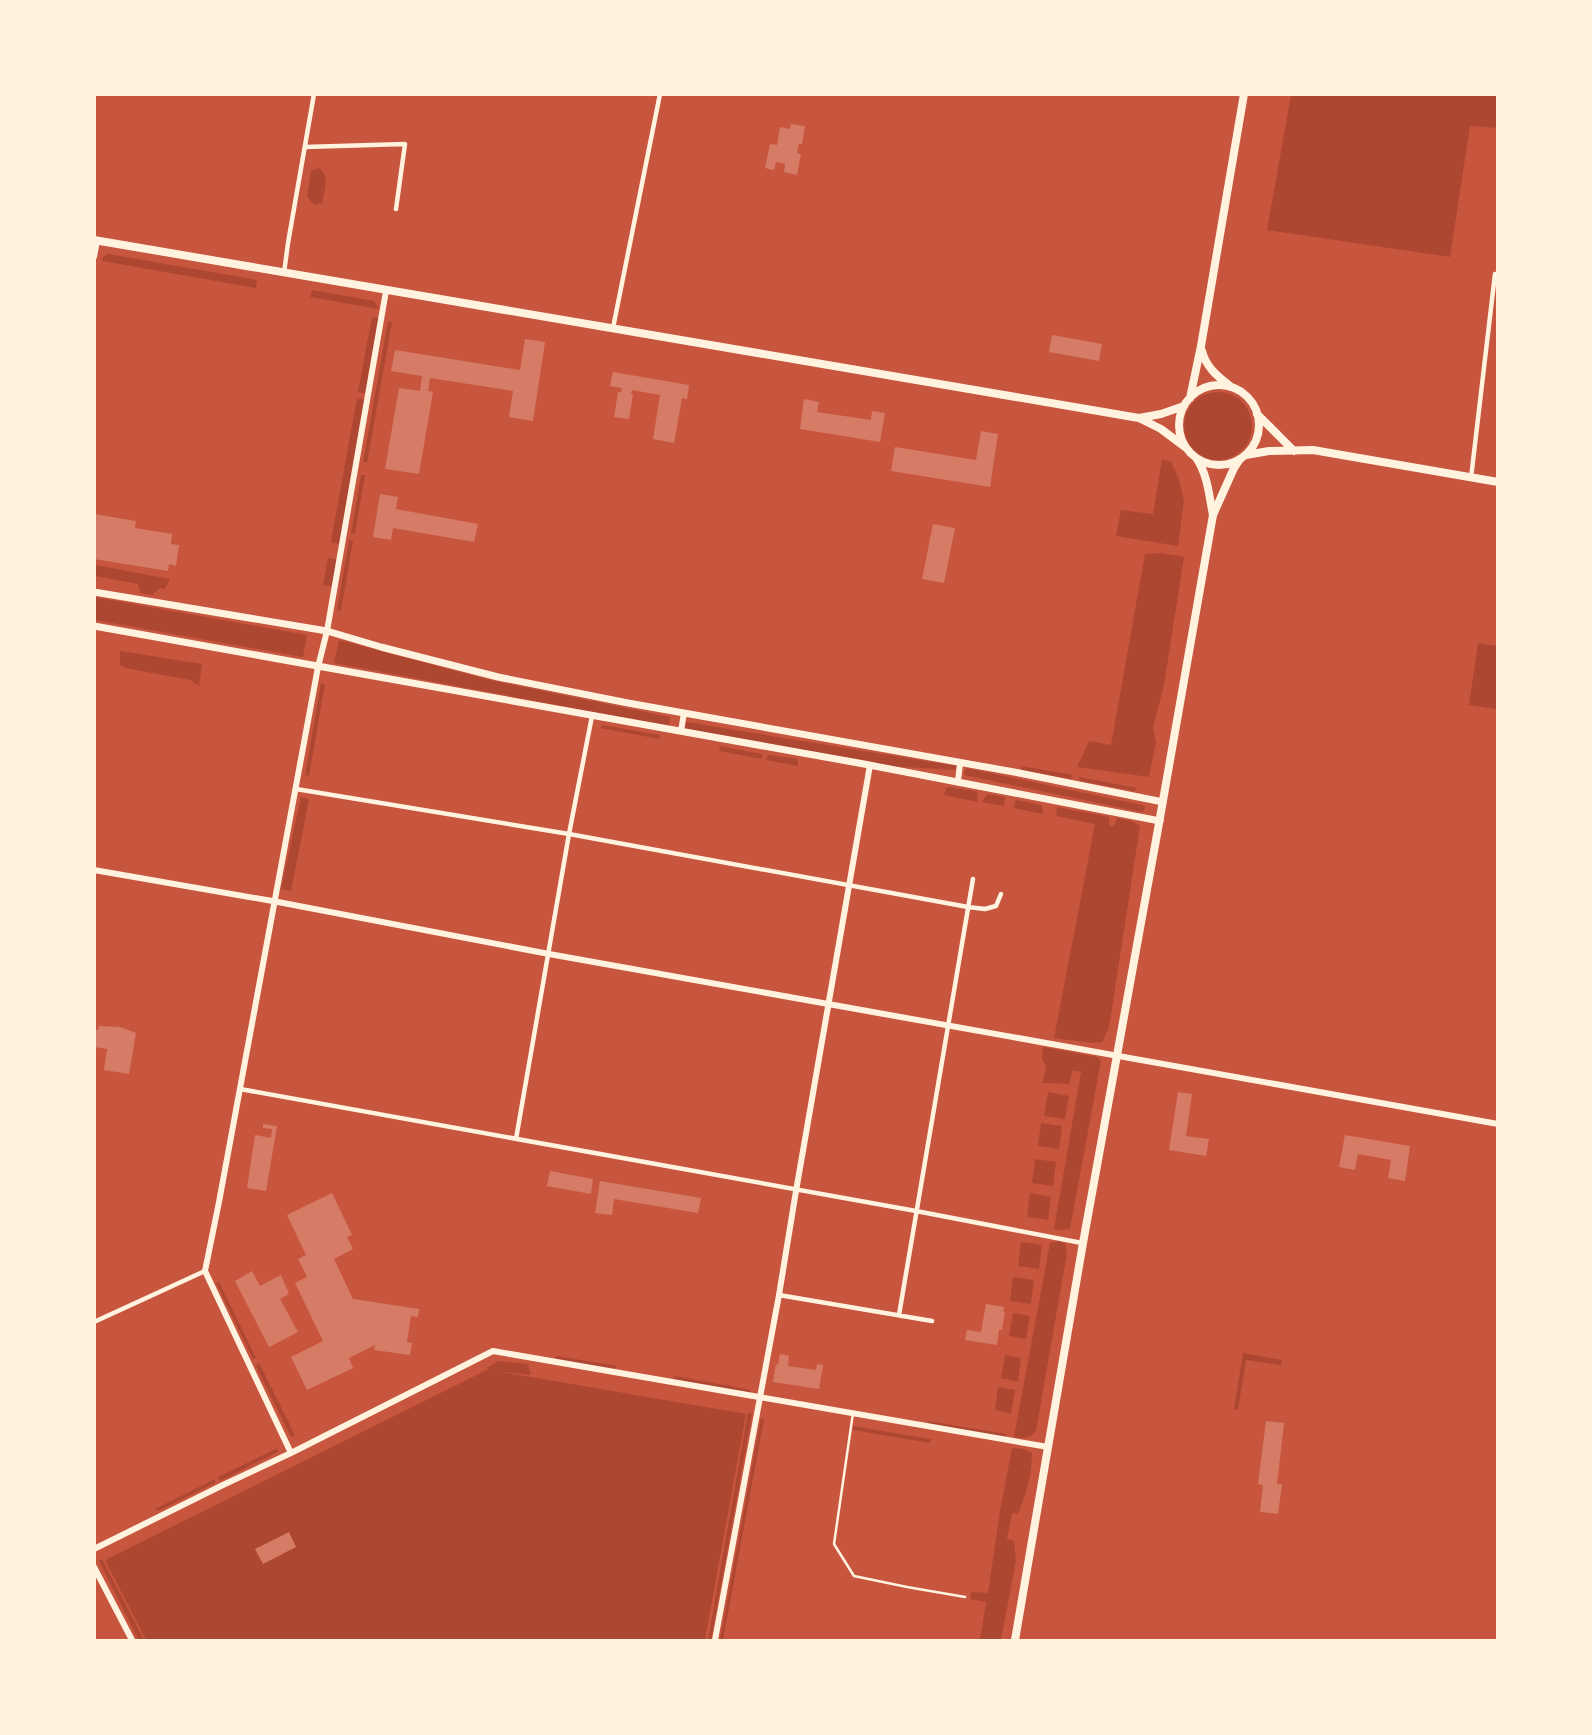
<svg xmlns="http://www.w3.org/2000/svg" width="1592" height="1735" font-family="Raleway,sans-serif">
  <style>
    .green { fill: #ae4732 }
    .building { fill: #d67c66 }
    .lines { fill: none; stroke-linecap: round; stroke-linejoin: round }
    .service { stroke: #fff3e0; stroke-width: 2.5 }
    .minor { stroke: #fff3e0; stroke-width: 4.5 }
    .tertiary { stroke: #fff3e0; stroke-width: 6 }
    .secondary { stroke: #fff3e0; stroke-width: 7 }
    .primary { stroke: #fff3e0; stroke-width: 8 }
  </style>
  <rect width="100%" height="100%" fill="#c8553d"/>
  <path class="green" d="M1291,95H1497V128L1470,126L1450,257L1267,230Z
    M318,168C331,174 324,191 322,203L316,205L312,203L307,196L311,171Z
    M108,254L257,280L256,288L102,261L103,257Z
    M312,290L374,301L379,309L310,297Z
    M372,317L381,319L368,394L358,392Z
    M388,321L392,322L367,463L363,462Z
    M1184 426a34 34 0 1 1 68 0a34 34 0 1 1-68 0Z
    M357,398L367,400L341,544L331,542Z
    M1162,459L1171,461L1179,479L1184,501L1178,546L1116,536L1121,510L1153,514Z
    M361,475H365L355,534H351Z
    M349,540L353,541L341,611L337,610Z
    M1160,553L1184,557L1164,685L1153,728L1156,742L1149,777L1077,767L1089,741L1111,745L1145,554Z
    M328,558L339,560L334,587L323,585Z
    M94,565H95L170,579L165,589L160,588L152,595L140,593L138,584L95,576Z
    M94,597L307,635L303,657L95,620Z
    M339,640L494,681L670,717L669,726L334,663Z
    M1478,643L1497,646V709L1469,705Z
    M120,651L202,664L199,686L190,680L125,668L120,665Z
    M321,683L325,684L309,776L305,775Z
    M686,722L956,766L955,770L888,766L685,729Z
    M603,725L659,735L660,739L600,728Z
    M720,746L762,754V759L719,751Z
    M768,755L798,759V766L766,760Z
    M1021,766L1073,775L1071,779L1021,770Z
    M966,768L1142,805L1145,807L1144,811L1141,812L964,775Z
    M1079,777L1136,788L1135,791L1081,781L1079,779Z
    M947,787L977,791L978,802L944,795Z
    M987,794L1005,797L1004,806L982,802Z
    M301,797L309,799L291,891L281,889Z
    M1016,800L1042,805L1043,814L1013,808Z
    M1057,807L1109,817V826H1114L1117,818L1132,821L1140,826L1109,1028L1102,1042L1093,1043L1054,1038L1095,824L1056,816Z
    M1043,1047L1097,1057L1101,1061L1070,1229L1061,1230L1054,1229L1081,1072L1073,1070L1069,1084L1043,1083L1046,1065L1042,1059Z
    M1048,1092L1069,1096L1065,1119L1044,1116Z
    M1041,1123L1062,1126L1059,1149L1038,1146Z
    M1035,1159L1056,1162L1053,1186L1032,1183Z
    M1030,1193L1051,1197L1048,1220L1027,1217Z
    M1059,1241L1065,1244L1067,1253L1036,1431C1030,1438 1023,1439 1014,1437L1050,1243Z
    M1021,1242L1042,1245L1039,1269L1018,1266Z
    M1013,1277L1034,1280L1031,1304L1010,1301Z
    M219,1282L256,1358L253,1359L216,1283Z
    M1013,1313L1030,1316L1026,1339L1009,1336Z
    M1243,1353L1282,1360L1281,1365L1246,1360L1238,1410L1234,1409Z
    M1005,1355L1021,1358L1018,1382L1001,1378Z
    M557,1356L617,1366L612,1371L552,1361Z
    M498,1361L528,1364L531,1375L496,1371L746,1414L705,1640H146L105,1560L489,1369L487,1368Z
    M259,1363L291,1427L295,1436L291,1437L287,1429L256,1366Z
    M675,1376L751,1390V1395L673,1381Z
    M998,1387L1015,1390L1011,1414L995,1410Z
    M748,1413L752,1414L711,1640H708Z
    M761,1418L764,1419L723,1640H720Z
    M928,1421L1006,1434L1005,1439L928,1426Z
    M853,1426L931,1439L930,1443L853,1430Z
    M278,1448V1452L220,1481L218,1477Z
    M1012,1448L1023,1449L1032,1453C1032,1475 1026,1494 1018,1514L1012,1513L1007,1539L1014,1541L1016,1560L1001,1640H980L986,1602L970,1599L971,1592L988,1593L1000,1511Z
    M215,1479V1483L158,1511L155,1509Z
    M102,1559L144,1640H139L135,1633L99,1561Z"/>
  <path class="building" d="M791,124L805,126L802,144H799L797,153L801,154L797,175L784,172L785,164L776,162L774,170L765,168L770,144L777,145L780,127L790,129Z
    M1052,335L1102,344L1099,361L1049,352Z
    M525,339L545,342L533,421L509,417L513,391L430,378L428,391L433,392L419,474L385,469L399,388L420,391L422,376L391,371L395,350L520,370Z
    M613,372L689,385L687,399L682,398L674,443L653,439L660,395L632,390L631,394H633L629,419L614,417L618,392H621L622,388L610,386Z
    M804,399L819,402L817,412L871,420L872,411L885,413L880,442L800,429Z
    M981,431L998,434L990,487L891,471L895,447L976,460Z
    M380,494L398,497L396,509L478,524L474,542L393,528L391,540L373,537Z
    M94,514L136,521L135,528L172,534L171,544L179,545L176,566L169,564L168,571L94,559Z
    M933,524L955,528L944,583L922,579Z
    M99,1026L120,1027L136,1033L129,1074L104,1070L107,1049L94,1047V1030H98Z
    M1178,1092L1192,1094L1186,1136L1209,1139L1206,1156L1169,1150Z
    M263,1124L277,1126L266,1191L247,1188L255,1135L271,1138L272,1129L263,1128Z
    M1345,1135L1410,1146L1405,1181L1388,1178L1391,1160L1358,1154L1355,1170L1339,1167Z
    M550,1171L593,1179L591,1194L547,1186Z
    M600,1181L701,1198L698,1213L614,1199L612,1215L595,1213Z
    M332,1193L352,1235L347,1237L353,1249L334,1259L353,1299L419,1309L418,1317L411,1316L407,1342L412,1343L410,1355L374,1350L375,1345L349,1358L353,1368L307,1390L291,1357L323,1341L295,1283L307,1277L298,1259L306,1255L287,1215Z
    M252,1271L260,1286L281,1275L289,1294L280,1299L298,1332L269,1347L235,1281Z
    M986,1304L1004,1307L1003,1311L1005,1312L1002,1330H999L997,1345L965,1340L967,1330L981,1332Z
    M780,1354L789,1356L788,1366L816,1370L817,1364L823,1365L819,1389L773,1382L776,1364L778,1365Z
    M1266,1421L1284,1423L1277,1484H1282L1278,1514L1260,1512L1263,1485L1258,1484Z
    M289,1532L296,1547L263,1564L255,1549Z"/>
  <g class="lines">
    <path class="service" d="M853,1413L834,1544L854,1576L907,1587L965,1597"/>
    <path class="minor" d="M305,147L405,144L396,209
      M284,273L288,243L314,94
      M613,328L660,94
      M1471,478L1495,274H1498
      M296,789L569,834L968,907L985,909L996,906L1001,894
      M240,1089L916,1211L1082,1243
      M516,1139L569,834L592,716
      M779,1295L932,1321
      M899,1315L973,879
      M94,1322L205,1271"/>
    <path class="tertiary" d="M94,257L97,241
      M681,731L684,713
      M958,781L960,764
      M94,870L278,902L549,954L1498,1124
      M291,1453L205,1271L219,1202L318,667L327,631L386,291
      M94,1549L223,1485L291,1453L493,1351L1048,1447
      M94,1567L132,1640
      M715,1640L779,1295L796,1191L870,765"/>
    <path class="secondary" d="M94,592L327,631L381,647L498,677L628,703L1014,772L1163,802
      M94,626L864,764L1160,821"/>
    <path class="primary" d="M94,240L1139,418L1161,429L1185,447
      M1202,351C1206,367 1217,376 1230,386
      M1179 425a40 40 0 1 1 80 0a40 40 0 1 1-80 0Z
      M1190,398L1201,346L1244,94
      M1257,414L1294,451
      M1139,418L1161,414L1184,406
      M1246,455L1269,451L1313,450L1498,482
      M1197,459C1208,476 1209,496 1213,515
      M1015,1640L1083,1243L1158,829L1213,515L1234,468L1240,459"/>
  </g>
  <rect width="1592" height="1735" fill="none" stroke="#fff3e0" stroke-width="192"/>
</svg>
